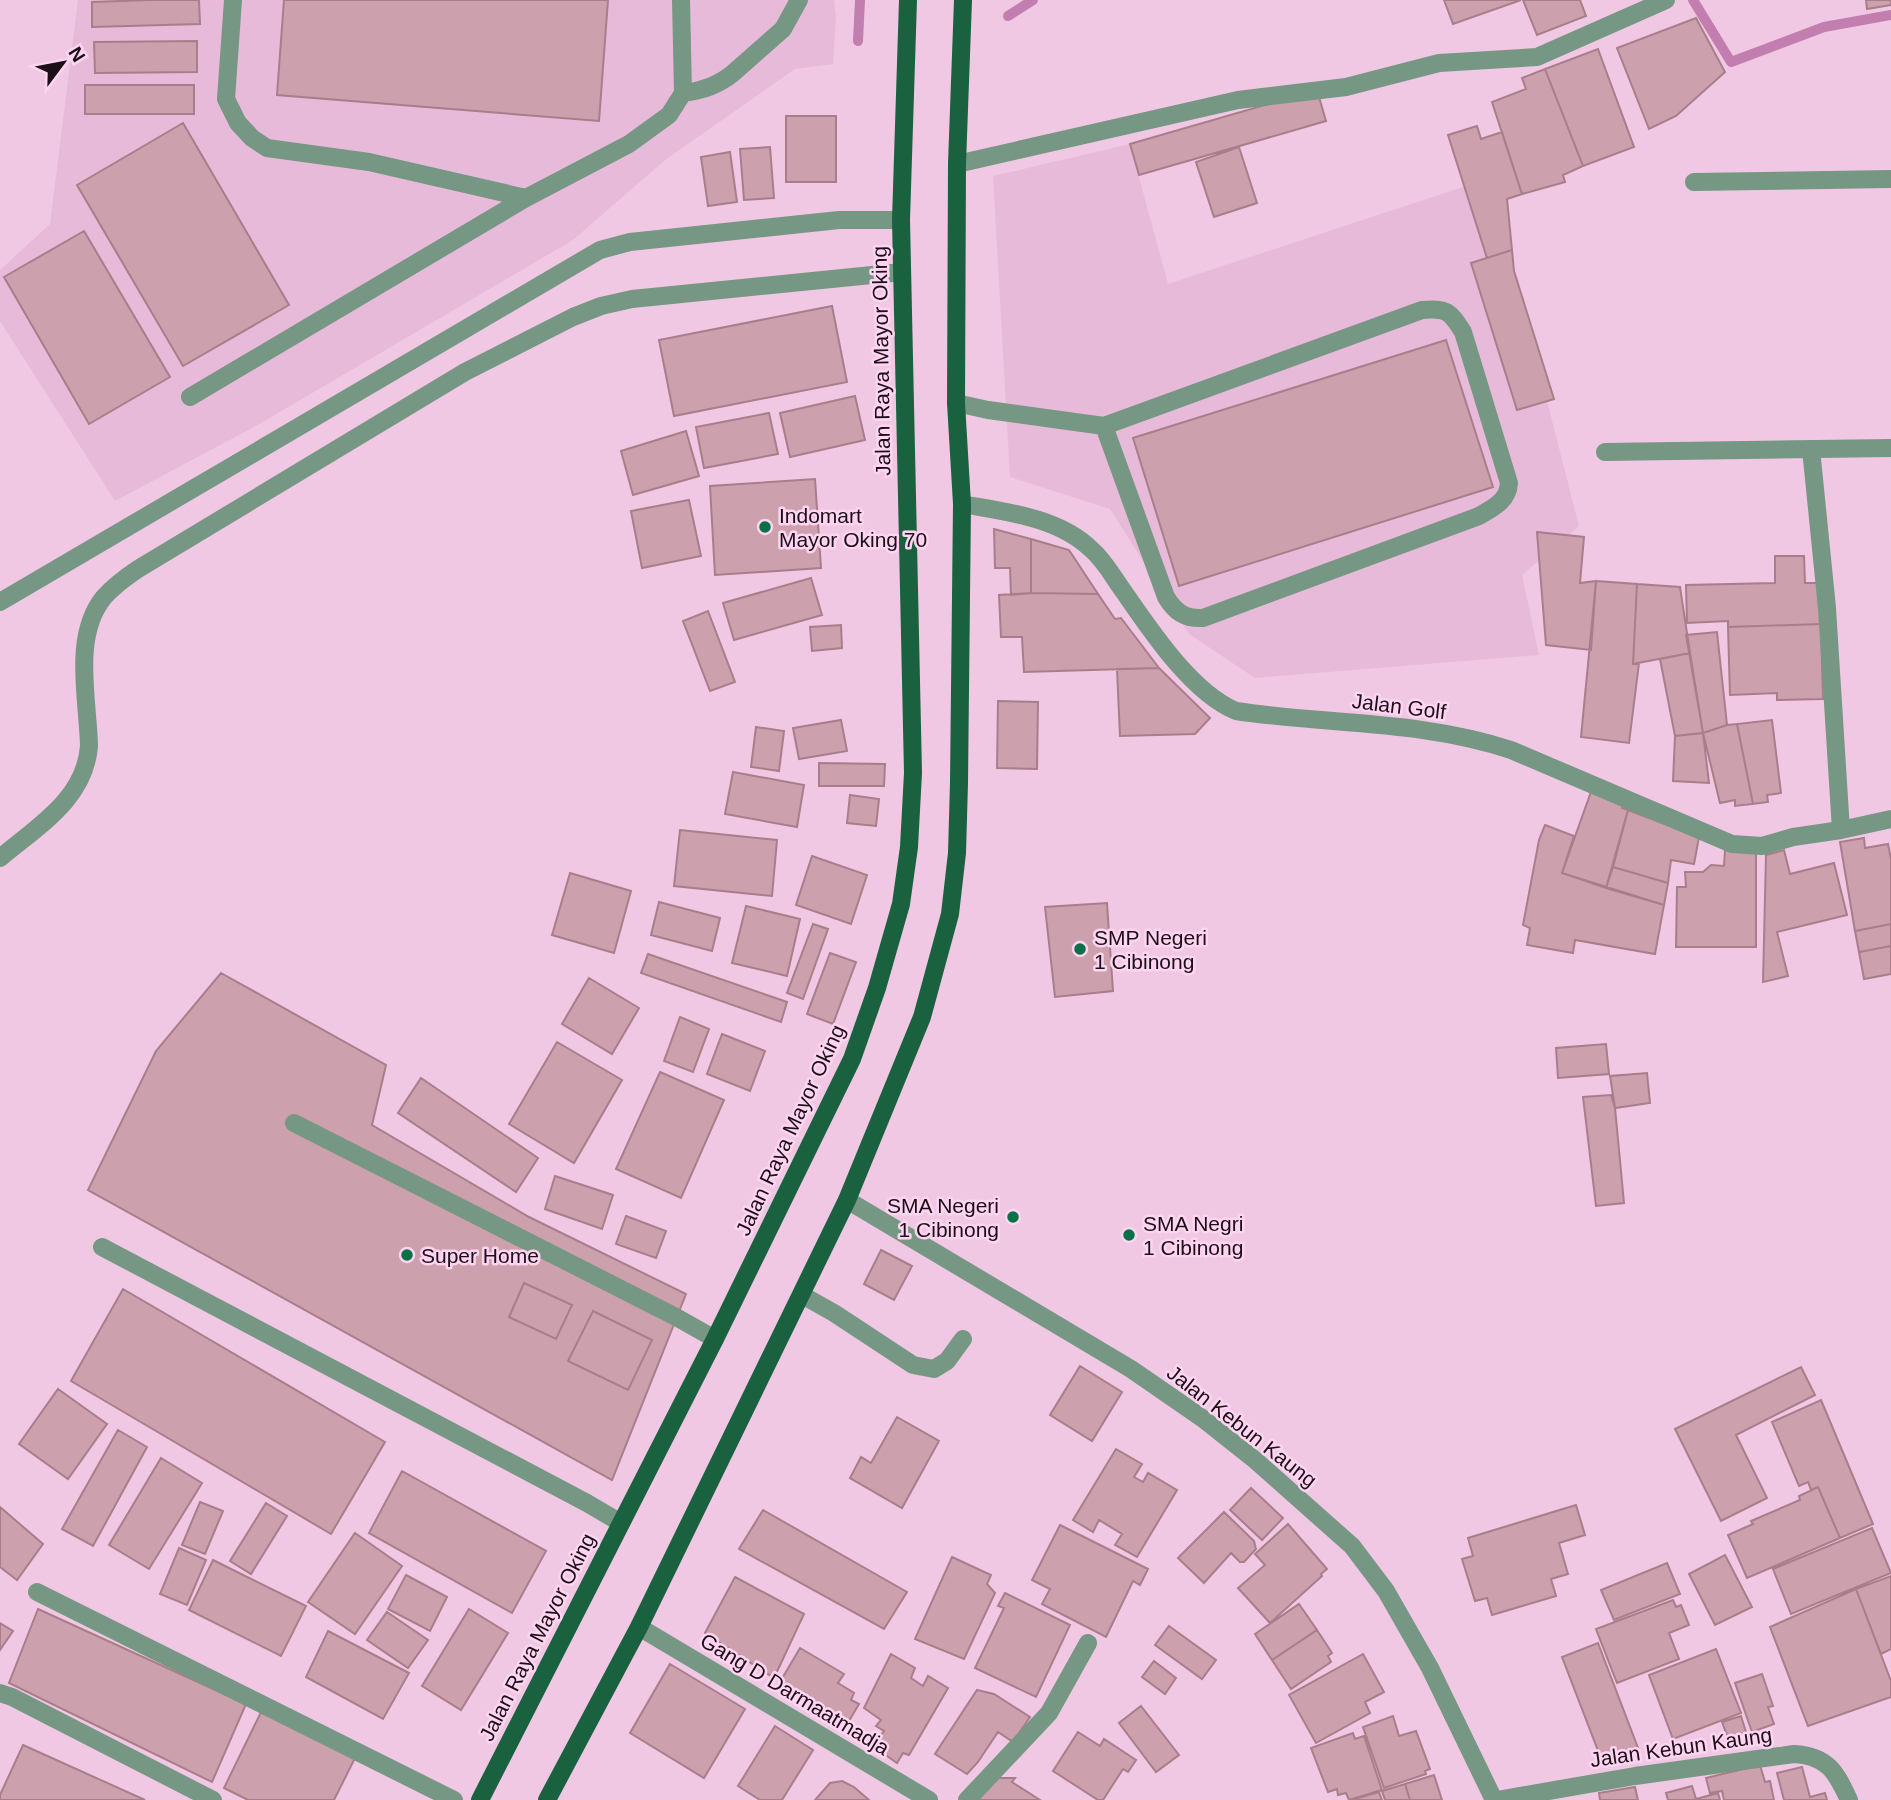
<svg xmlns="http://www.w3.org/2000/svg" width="1891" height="1800" font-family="Arial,sans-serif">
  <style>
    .built { fill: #e8bad9 }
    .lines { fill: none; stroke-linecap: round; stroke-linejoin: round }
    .stream { stroke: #c27eae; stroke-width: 10 }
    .building { fill: #cda0ad; stroke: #a97d8a; stroke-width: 2 }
    .service { stroke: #769783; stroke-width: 18 }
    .minor { stroke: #769783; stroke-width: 18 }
    .primary { stroke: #1a6140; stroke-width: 18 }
    .poi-dot { fill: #097047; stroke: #fed5f0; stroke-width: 2.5 }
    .labels { text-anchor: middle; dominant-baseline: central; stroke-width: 5; stroke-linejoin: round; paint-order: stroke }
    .street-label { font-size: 21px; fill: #1d0f19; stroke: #fed5f0 }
    .poi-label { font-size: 21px; fill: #1d0f19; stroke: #fed5f0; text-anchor: start }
  </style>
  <rect width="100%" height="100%" fill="#f0c8e3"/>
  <path class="built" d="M78,0H834L836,18L833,64L795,69L665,160L573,240L256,426L115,501L0,321V270L50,224Z
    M1130,144L1168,284L1490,178L1579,526L1522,575L1539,655L1255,678L1189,634L1110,509L1010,477L993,176Z"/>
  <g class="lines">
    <path class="stream" d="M1693,0L1731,62L1824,27L1891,15
      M1008,16L1033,0
      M858,41L860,0"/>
  </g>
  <path class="building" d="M150,0H199L200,24L92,27V2Z
    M284,0H608L599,121L277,95Z
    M1444,0H1521L1453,24Z
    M1523,0H1580L1586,16L1537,35Z
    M1866,0H1891V5L1867,9Z
    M1696,18L1725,72L1676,116L1649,129L1617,48Z
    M197,41V72L95,73L94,42Z
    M1598,49L1634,147L1583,166L1545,69Z
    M1545,69L1583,166L1563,175L1565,182L1522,194L1492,102L1526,89L1522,78Z
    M85,85H194V114H85Z
    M1317,90L1326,121L1139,175L1130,144Z
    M786,116H836V182H786Z
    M183,123L289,305L183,366L77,185Z
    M1477,126L1481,139L1502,132L1522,194L1507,199L1512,250L1487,258L1448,135Z
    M770,147L774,198L744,200L740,149Z
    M1239,147L1257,203L1214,217L1196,162Z
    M730,152L737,202L708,206L701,157Z
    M84,231L170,377L89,424L4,277Z
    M1512,250L1514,271L1554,399L1517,410L1471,263Z
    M832,306L847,382L674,416L659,340Z
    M1446,340L1493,487L1179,586L1133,438Z
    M855,396L865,440L790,457L780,413Z
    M769,413L778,454L704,468L696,427Z
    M686,431L699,476L633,495L621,451Z
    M815,479L821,568L715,575L710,486Z
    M689,500L701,556L642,568L631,511Z
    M994,529L1031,539V593L1011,595L1010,568H995Z
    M1537,532L1584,537L1580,583L1596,581L1591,650L1546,645Z
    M1031,539L1069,550L1098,594L1031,593Z
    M1775,556H1804L1805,583H1820L1821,624L1728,627V621L1687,623L1686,585L1775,583Z
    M811,578L822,615L734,640L723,603Z
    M1596,581L1637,584L1633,664L1639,663L1629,743L1581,737Z
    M1637,584L1680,587L1690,653L1633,664Z
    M1031,593L1098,594L1115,619L1121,618L1159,668L1024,672L1022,637H1001L999,595Z
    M708,611L735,682L710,691L683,621Z
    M1821,624L1823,699L1777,700V693L1730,695L1728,627Z
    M841,625L842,648L812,651L810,627Z
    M1717,632L1727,725L1703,733L1686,635Z
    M1690,653L1703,733L1675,736L1660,659Z
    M1159,668L1210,718L1195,734L1120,736L1117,669Z
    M998,701L1038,702L1037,769L997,768Z
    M841,720L847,751L799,759L793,728Z
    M1772,720L1781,793L1767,795L1768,802L1753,804L1737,724Z
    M1737,724L1753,804L1735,806V800L1720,803L1703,733L1727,725Z
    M756,727L784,731L779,771L751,767Z
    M1703,733L1709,783L1673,781L1675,736Z
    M819,763L885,764L884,786H819Z
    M733,772L804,785L797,827L725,814Z
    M1592,789L1625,802L1622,808L1628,810L1606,888L1562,873Z
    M850,795L879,799L876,826L847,823Z
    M1628,810L1699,837L1694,864L1671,860L1668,883L1613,867Z
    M1545,825L1574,836L1562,873L1664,905L1655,954L1575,940L1573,953L1527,945L1530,928L1523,925L1539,840Z
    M680,830L777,840L772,896L674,886Z
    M1864,838L1865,848L1888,844L1891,859V924L1855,931L1840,842Z
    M1725,850H1756V947H1676L1677,887H1686L1685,872H1703L1711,865L1724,866Z
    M1784,850L1790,874L1834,863L1847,915L1777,932L1788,976L1763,982L1766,855Z
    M812,856L867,875L851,924L796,905Z
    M1613,867L1668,883L1664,905L1606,888Z
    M570,873L631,891L614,953L552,935Z
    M659,902L720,918L712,951L651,935Z
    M1107,903L1113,991L1055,997L1045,907Z
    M746,906L800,919L787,976L732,963Z
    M813,924L828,929L803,999L787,993Z
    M1891,924V946L1859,952L1855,931Z
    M1891,946V974L1864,979L1859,952Z
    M830,953L856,962L833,1024L807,1014Z
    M648,954L787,1002L781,1022L641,973Z
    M221,973L386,1065L372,1125L529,1217L686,1294L612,1480L88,1190L156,1051Z
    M589,978L639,1008L612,1054L562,1024Z
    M680,1017L709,1029L693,1072L664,1061Z
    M722,1034L765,1051L750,1091L707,1074Z
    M557,1042L622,1080L574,1163L509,1124Z
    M1606,1044L1609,1074L1558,1078L1556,1048Z
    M660,1072L724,1100L681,1198L616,1169Z
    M1647,1073L1650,1103L1615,1108L1610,1076Z
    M421,1078L538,1158L516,1192L398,1113Z
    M1611,1095L1615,1108L1624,1203L1596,1206L1583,1097Z
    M555,1176L613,1195L602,1229L545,1209Z
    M626,1216L666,1231L656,1258L616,1244Z
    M881,1250L912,1266L894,1300L864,1284Z
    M524,1283L572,1305L556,1339L509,1317Z
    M123,1289L385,1442L331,1534L71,1381Z
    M593,1311L652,1340L628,1390L568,1361Z
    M1080,1366L1122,1392L1092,1441L1050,1415Z
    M1801,1367L1815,1395L1736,1435L1767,1498L1721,1521L1675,1429Z
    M58,1389L107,1424L68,1479L19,1444Z
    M1821,1400L1873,1524L1840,1538L1818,1487L1811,1490L1808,1482L1799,1486L1772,1422Z
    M897,1417L939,1441L902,1508L850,1478L861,1457L871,1463Z
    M118,1430L147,1447L93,1546L62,1529Z
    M1116,1449L1142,1464L1134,1477L1143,1482L1148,1473L1177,1490L1137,1557L1115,1545L1122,1534L1099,1520L1093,1532L1073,1520Z
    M161,1458L202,1483L149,1569L109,1545Z
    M402,1471L546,1551L512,1613L369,1533Z
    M1818,1487L1840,1538L1747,1578L1728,1535L1753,1524L1751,1521L1800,1500L1799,1496Z
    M1251,1488L1283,1518L1262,1540L1230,1510Z
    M200,1502L223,1511L205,1554L182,1545Z
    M266,1503L287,1516L251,1574L230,1561Z
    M1576,1505L1585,1535L1559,1543L1568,1574L1551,1579L1556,1596L1492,1615L1487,1598L1475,1601L1462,1559L1473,1556L1468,1538Z
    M0,1507L43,1544L17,1580L0,1567Z
    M763,1510L907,1592L884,1629L739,1549Z
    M1224,1512L1254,1541L1256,1549L1244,1562H1240L1231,1553L1204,1583L1178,1558Z
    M1288,1524L1327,1569L1321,1574L1322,1576L1270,1623L1238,1588L1265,1565L1255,1554Z
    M1060,1525L1148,1569L1140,1585L1133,1581L1106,1637L1042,1604L1050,1589L1032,1580Z
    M1872,1528L1891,1573L1791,1614L1773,1569Z
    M355,1533L402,1566L355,1634L308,1602Z
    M179,1548L206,1560L187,1605L160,1594Z
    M1725,1555L1752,1607L1715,1625L1689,1574Z
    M952,1557L991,1575L987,1584L995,1593L964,1659L915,1639Z
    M213,1560L306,1606L281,1656L189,1610Z
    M1667,1563L1680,1594L1614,1620L1601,1590Z
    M406,1575L447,1597L430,1631L388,1609Z
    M1891,1576V1649L1881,1654L1856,1589Z
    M735,1577L804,1614L774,1678L705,1633Z
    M1856,1589L1891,1681V1697L1808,1726L1770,1627Z
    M1005,1593L1070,1625L1036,1697L975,1668L1004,1608L998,1606Z
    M1673,1600L1676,1607L1681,1605L1689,1625L1669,1633L1679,1659L1617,1683L1596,1629Z
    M1299,1604L1317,1630L1272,1660L1255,1634Z
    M38,1609L246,1704L212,1782L9,1683Z
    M469,1609L508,1633L461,1710L422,1686Z
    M387,1612L428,1640L408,1668L367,1640Z
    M0,1623L13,1631L0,1650Z
    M1169,1626L1216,1660L1202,1679L1155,1645Z
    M1317,1630L1332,1653L1328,1656L1331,1662L1291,1689L1272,1660Z
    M328,1631L409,1673L383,1719L306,1677Z
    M1598,1643L1638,1748L1602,1761L1562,1657Z
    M800,1648L844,1674L838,1683L854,1693L851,1700L859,1704L846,1726L803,1700L805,1697L780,1682Z
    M1716,1649L1741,1713L1673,1739L1649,1675Z
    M891,1654L915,1668L911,1678L923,1686L928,1676L948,1688L909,1755L903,1753L897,1763L873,1746L884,1731L876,1726L881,1720L864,1708Z
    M1363,1654L1384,1692L1365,1702L1370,1713L1316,1743L1289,1695Z
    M1154,1661L1176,1678L1165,1694L1142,1677Z
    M670,1664L745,1709L704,1778L630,1733Z
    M1762,1674L1773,1706L1768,1707L1774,1724L1752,1732L1735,1683Z
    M977,1690L994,1694L1030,1717L1013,1742L998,1732L978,1762L967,1774L935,1754Z
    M1141,1706L1179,1755L1156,1772L1119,1723Z
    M263,1708L356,1756L334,1800H248L224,1788Z
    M1393,1716L1399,1736L1416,1731L1430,1769L1425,1771L1426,1774L1384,1788L1363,1727Z
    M1741,1716L1746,1732L1728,1738L1722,1722Z
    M775,1726L813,1750L782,1800H760L738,1786Z
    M1078,1732L1100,1746L1104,1739L1136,1760L1128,1772L1123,1769L1103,1800H1098L1053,1771Z
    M1353,1733L1355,1739L1364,1736L1382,1790L1349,1800L1346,1793L1338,1795L1337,1789L1328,1792L1311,1748Z
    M23,1745L145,1800H0V1795Z
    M1760,1765L1765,1782L1770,1781L1774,1800H1724L1722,1791L1710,1793L1706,1778Z
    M1802,1767L1810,1797L1825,1793L1827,1800H1784L1777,1773Z
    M1434,1775L1442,1800H1410L1405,1784Z
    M997,1778H1015L1012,1782L1040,1800H976Z
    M842,1781L854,1787L869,1800H815L830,1783Z
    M1405,1784L1410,1800H1385L1382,1791Z
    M1692,1786L1696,1799L1718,1793L1720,1800H1668L1666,1793Z
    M1635,1787L1638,1800H1600L1599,1793Z
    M1379,1792L1382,1800H1351Z"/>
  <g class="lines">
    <path class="service" d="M233,0L226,99L238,123L252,138L267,148L369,162L526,198
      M683,93C702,91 717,86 732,74L783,29L799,0
      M190,397L526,198L629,144L669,115L683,93L681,0
      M956,403L988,410L1104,426L1422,310C1447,308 1450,311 1463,332L1509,483C1508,501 1493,508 1479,516L1203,618C1185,619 1175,612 1166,597L1104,426
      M0,602L600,250L630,242L839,220H901
      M0,858C38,826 85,799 89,746C88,699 72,636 104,597C114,586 126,577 138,569L465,372L573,317L601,306L632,299L902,272
      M294,1123L676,1317L715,1339
      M102,1247L587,1503L621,1523
      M802,1295L834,1313L913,1365L934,1369L947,1361L963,1339
      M37,1592L454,1800
      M0,1693L12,1697L213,1800"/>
    <path class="minor" d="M957,164L1238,100L1346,87L1439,63L1537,57L1666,0
      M1694,182L1891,179
      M1811,449L1827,608L1841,830
      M1605,452L1891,448
      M962,504C1006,512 1057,517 1091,549C1105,561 1113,577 1124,592C1151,631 1192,693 1236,711C1327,725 1422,720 1511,750L1732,844L1762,846L1793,837L1841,830L1891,819
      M847,1200L1131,1369L1202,1418L1255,1460L1352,1546L1386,1591L1430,1668L1494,1800
      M639,1627L929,1800
      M967,1800L1049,1713L1088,1643
      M1497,1800L1635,1776L1794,1754C1828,1756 1836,1772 1849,1800"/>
    <path class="primary" d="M480,1800L715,1339L852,1059L877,988L901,904L909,847L913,773L901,220L908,0
      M547,1800L639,1627L847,1200L922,1017L950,914L957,853L959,783L962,504L956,403L957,164L963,0"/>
  </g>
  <g class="poi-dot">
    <circle cx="765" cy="527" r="7"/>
    <circle cx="1080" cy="949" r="7"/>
    <circle cx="1013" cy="1217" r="7"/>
    <circle cx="1129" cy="1235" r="7"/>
    <circle cx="407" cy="1255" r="7"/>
  </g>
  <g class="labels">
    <g class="street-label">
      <text transform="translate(881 361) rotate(-91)">Jalan Raya Mayor Oking</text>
      <text transform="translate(1399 706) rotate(7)">Jalan Golf</text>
      <text transform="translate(790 1130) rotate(-65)">Jalan Raya Mayor Oking</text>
      <text transform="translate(1242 1426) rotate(38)">Jalan Kebun Kaung</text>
      <text transform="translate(537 1637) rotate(-63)">Jalan Raya Mayor Oking</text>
      <text transform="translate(795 1694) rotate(31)">Gang D Darmaatmadja</text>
      <text transform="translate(1681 1747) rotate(-8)">Jalan Kebun Kaung</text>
    </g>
    <g class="poi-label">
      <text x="779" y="515">Indomart<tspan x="779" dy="24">Mayor Oking 70</tspan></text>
      <text x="1094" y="937">SMP Negeri<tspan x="1094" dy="24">1 Cibinong</tspan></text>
      <text x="999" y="1205" text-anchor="end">SMA Negeri<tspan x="999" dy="24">1 Cibinong</tspan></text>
      <text x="1143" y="1223">SMA Negri<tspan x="1143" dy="24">1 Cibinong</tspan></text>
      <text x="421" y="1255">Super Home</text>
    </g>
  </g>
  <g transform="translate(63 63) rotate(58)" stroke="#fed5f0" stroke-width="5" paint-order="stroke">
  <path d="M0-5L12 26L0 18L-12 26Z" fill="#1d0f19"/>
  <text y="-10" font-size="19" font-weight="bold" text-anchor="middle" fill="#1d0f19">N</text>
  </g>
</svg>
